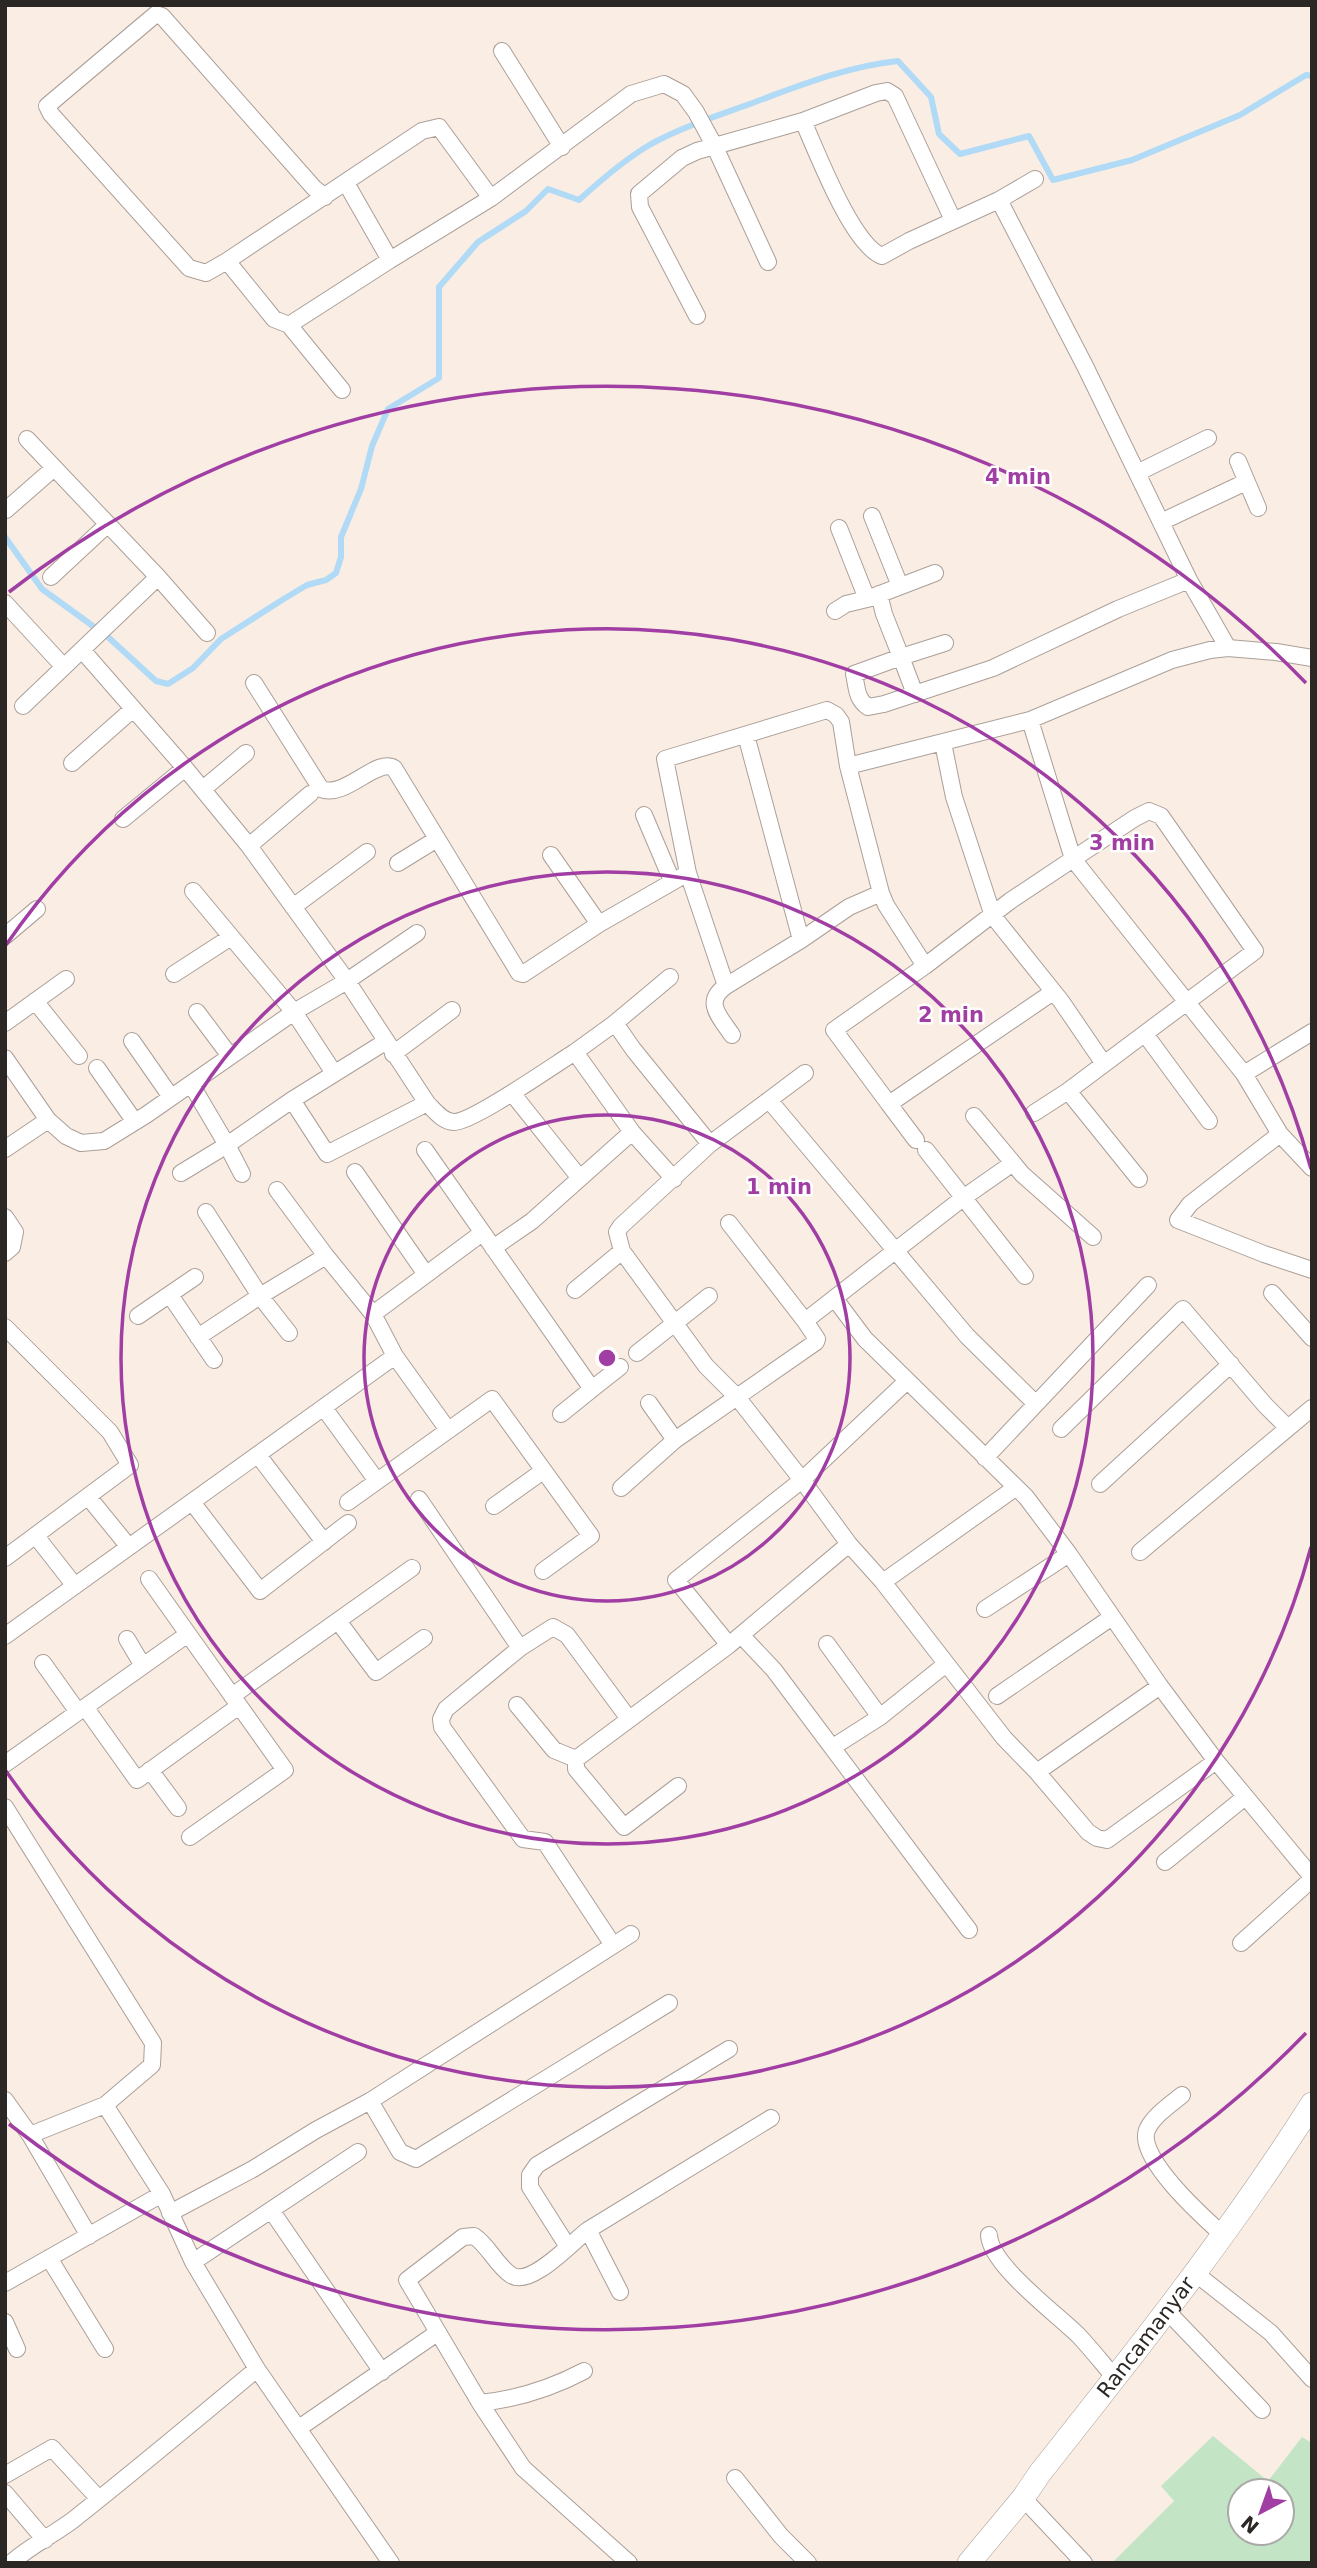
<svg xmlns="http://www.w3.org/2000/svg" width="1317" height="2568" font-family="'DejaVu Sans',sans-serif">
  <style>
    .green { fill: #c3e5c5; fill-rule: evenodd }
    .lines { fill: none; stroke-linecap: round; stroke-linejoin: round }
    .stream { stroke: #b0daf6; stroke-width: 6 }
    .street-casing { stroke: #ab9f98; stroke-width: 18 }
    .secondary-casing { stroke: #ab9f98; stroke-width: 24 }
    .street { stroke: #fff; stroke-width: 16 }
    .secondary { stroke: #fff; stroke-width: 23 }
    .ring { fill: none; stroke: #a13ea4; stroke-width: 3.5 }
    .labels { text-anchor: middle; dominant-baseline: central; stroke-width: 5; stroke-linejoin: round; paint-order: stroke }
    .street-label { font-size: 21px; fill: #2b2724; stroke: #fff }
    .centre { fill: #a13ea4; stroke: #fff; stroke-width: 3.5 }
    .ring-label { font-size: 21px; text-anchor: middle; font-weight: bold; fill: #a13ea4; stroke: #fff; stroke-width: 5; stroke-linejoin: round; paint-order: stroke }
  </style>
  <rect width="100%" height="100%" fill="#f9ede4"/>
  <path class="green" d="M1213,2436L1268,2481L1302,2437L1312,2443V2563H1112L1174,2501L1161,2486ZM1282,2491V2533H1240V2491Z"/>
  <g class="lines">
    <path class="stream" d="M5,537L42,589L108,637L156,681L168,684L193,668L221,639L282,600L307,585L326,580L336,573L341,557V537L361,489L372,446L388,409L439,378V287L478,242L526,211L548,189L579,200C602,179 625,159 651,144C684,126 720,115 755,102C801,85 849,66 898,61L931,97L939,134L960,154L1029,136L1053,180L1132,160L1240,115L1306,75L1312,76"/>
    <g class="street-casing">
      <path id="street" d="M502,51L562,147
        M803,121L876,93L887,91L895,96L953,220
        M346,183L390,260L491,198L631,94L664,84L683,94L696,112L714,145L768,262
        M325,197L314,188L162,16L156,14L47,106L51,114L189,268L206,273L227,261L274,319L289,325L390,260
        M999,200L1035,179
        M227,261L422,131L439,127L491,198
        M697,316L640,207L639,194L682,158L697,151L803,121C817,152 852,245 882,256L909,241L999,200L1085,366L1189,580
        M289,325L342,390
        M27,439L158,577
        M1238,461L1258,508
        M1137,473L1208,438
        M6,510L54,468
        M872,516L900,586
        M1161,522L1246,482
        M839,528L867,599
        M51,577L108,524
        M879,594L884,614L901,657L945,643
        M5,603L64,667
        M835,611L846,604L867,599L935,573
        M82,650L185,768L249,846L347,981L417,933
        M254,683L321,789C345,799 377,757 394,768L519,973L523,974L599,924L688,873
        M915,694L901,657L854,674C857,687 856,699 868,707L884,704L993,668L1118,609L1189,580L1228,648
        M23,706L158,577L207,633
        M827,710L836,715L841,722L848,766L881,893L849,907L801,940L726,986L688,873L665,759Z
        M1030,720L1073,859L1135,818L1149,811L1161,816L1255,951L1068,1091L1034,1113
        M746,735L801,940
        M943,743L954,797L993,916L1061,1001L1104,1064
        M72,763L133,709
        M848,766L1030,720L1172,660L1210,650L1228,648L1276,652L1312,658
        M203,789L246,753
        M644,815L672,881
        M123,819L185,768
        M249,846L310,794
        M551,855L599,924
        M398,863L437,839
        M193,891L294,1012L334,1073
        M881,893L886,905L925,966L1010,901L1073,859L1244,1074L1280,1134L1190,1204L1178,1220L1264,1254L1312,1270
        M293,907L367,852
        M5,936L37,909
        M925,966L834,1030L889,1104L1053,992
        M174,974L231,937
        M670,977L615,1023L575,1052L632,1132L674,1179
        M726,986C703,1002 720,1017 732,1035
        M35,1001L79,1056
        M197,1012L230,1056
        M5,1023L66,979
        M615,1023L633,1049L710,1144
        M1145,1034L1209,1121
        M132,1041L171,1097
        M385,1042L292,1100L327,1154L427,1103
        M393,1054L452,1010
        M5,1058L48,1120L66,1136L81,1143L104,1141L146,1115L294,1012L347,981L427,1103C435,1111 443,1122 454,1122C473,1122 554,1065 575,1052
        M97,1068L135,1122
        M805,1073L710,1144L621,1226L617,1232L622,1251L706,1366L737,1397L802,1480L849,1544L883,1582L1004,1738L1037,1772L1088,1832L1097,1838L1107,1840L1216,1761
        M1244,1074L1312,1032
        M191,1084L227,1145L292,1100
        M1068,1091L1139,1179
        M512,1093L579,1177
        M769,1100L967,1336L1036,1404
        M889,1104L916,1140
        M974,1116L1013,1163
        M1280,1134L1312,1168
        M5,1149L48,1120
        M425,1150L592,1389L620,1367
        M926,1150L1025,1276
        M355,1172L425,1273
        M181,1173L227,1145L242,1174
        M277,1190L326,1256
        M206,1212L260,1296L289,1333
        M5,1217L15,1232L12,1247L5,1253
        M729,1223L805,1321
        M493,1248L532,1221L632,1132
        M575,1290L622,1251
        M1272,1293L1312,1338
        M170,1295L214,1360
        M835,1299L865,1339L1026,1497L1069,1554L1160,1686L1216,1761L1312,1877
        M373,1314L482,1233
        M138,1316L195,1277
        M5,1327L110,1432L130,1465L5,1558
        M198,1337L260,1296L326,1256L373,1314L395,1356L448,1430
        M637,1353L709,1296
        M649,1403L675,1440L816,1342L817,1339L805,1321L963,1198L1013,1163L1022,1174L1093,1237
        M324,1408L377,1481
        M561,1414L592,1389
        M1061,1429L1183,1309L1265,1405L1288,1428
        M258,1455L324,1542
        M985,1458L1148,1285
        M1100,1484L1231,1364
        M621,1488L675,1440
        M419,1499L520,1648L553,1627L567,1635L629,1719
        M192,1502L260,1591L348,1523
        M348,1502L492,1399L591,1536L543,1571
        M94,1504L129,1547
        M494,1506L543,1471
        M39,1540L75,1586
        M1140,1552L1312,1408
        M149,1579L188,1634
        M883,1582L1015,1488
        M985,1609L1069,1554
        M338,1621L376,1672L424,1638
        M741,1635L774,1670L969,1930
        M5,1636L395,1356
        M127,1639L143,1666
        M827,1644L880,1717
        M729,1645L676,1580L802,1480L907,1381
        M520,1648L446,1709L441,1719L442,1727L523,1839L545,1842L609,1939
        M43,1663L78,1712
        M232,1696L412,1568
        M997,1696L1112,1617
        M517,1705L554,1750L576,1759
        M85,1707L137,1780L239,1706
        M833,1747L880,1717L946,1664
        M5,1764L188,1634L285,1770L190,1837
        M150,1770L178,1808
        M1037,1772L1160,1686
        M678,1786L624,1827L576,1769V1759L729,1645L849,1544
        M5,1807L153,2043L152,2065L105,2105
        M1165,1862L1245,1797
        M1241,1943L1312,1879
        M1182,2095C1171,2104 1153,2116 1147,2130C1136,2157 1203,2217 1222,2234
        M5,2100L30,2135L105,2105L162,2194L193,2262L257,2369L391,2563
        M370,2101L400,2152L416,2159L669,2003
        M30,2135L89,2236
        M271,2210L382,2372
        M170,2213L253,2169L316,2130L370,2101L631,1934
        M588,2230L771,2118
        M989,2235C990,2265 1057,2314 1079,2336C1092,2350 1103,2364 1115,2378
        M568,2247L530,2187V2175L537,2165L729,2049
        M49,2258L105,2349
        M193,2262L358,2152
        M1195,2273L1271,2333L1312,2379
        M5,2283L162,2194
        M620,2292L588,2230C573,2241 531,2288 511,2275C496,2265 489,2246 474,2236L463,2237L407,2280L480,2403L523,2468L629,2563
        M1167,2311L1262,2410
        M5,2322L17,2349
        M480,2403C517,2399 550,2389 584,2371
        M299,2428L437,2333
        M5,2475L52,2448L99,2499
        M735,2478L781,2536L808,2563
        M5,2493L45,2540
        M1023,2498L1084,2563
        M11,2563C30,2546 53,2535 73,2520C135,2471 196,2420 257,2369"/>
    </g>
    <g class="secondary-casing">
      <g id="secondary">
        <path id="s1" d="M969,2563L1023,2498L1040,2473C1135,2353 1230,2233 1312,2104"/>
      </g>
    </g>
    <use href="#street" class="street"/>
    <use href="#secondary" class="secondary"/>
  </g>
  <g class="ring">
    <circle cx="607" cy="1358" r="243"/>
    <circle cx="607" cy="1358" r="486"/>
    <path d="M1311 1547A729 729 0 0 1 6 1771M6 945A729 729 0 0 1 1311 1169"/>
    <path d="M1306 2033A972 972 0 0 1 9 2124M9 592A972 972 0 0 1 1306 683"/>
  </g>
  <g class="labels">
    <g class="street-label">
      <text stroke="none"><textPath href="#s1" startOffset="287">Rancamanyar</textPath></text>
    </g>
  </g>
  <circle cx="607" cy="1358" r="10" class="centre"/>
  <g class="ring-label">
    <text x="1018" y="484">4 min</text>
    <text x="1122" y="850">3 min</text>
    <text x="951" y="1022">2 min</text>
    <text x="779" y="1194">1 min</text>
  </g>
  <rect width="1317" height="2568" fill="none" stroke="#2b2724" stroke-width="14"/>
  <g transform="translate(1261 2512) rotate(221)"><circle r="33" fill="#ffffff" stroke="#aaa9a7" stroke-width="2"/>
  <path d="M0-5L12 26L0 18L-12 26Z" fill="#a13ea4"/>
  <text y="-10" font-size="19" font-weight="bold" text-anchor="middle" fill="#2b2724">N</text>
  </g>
</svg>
